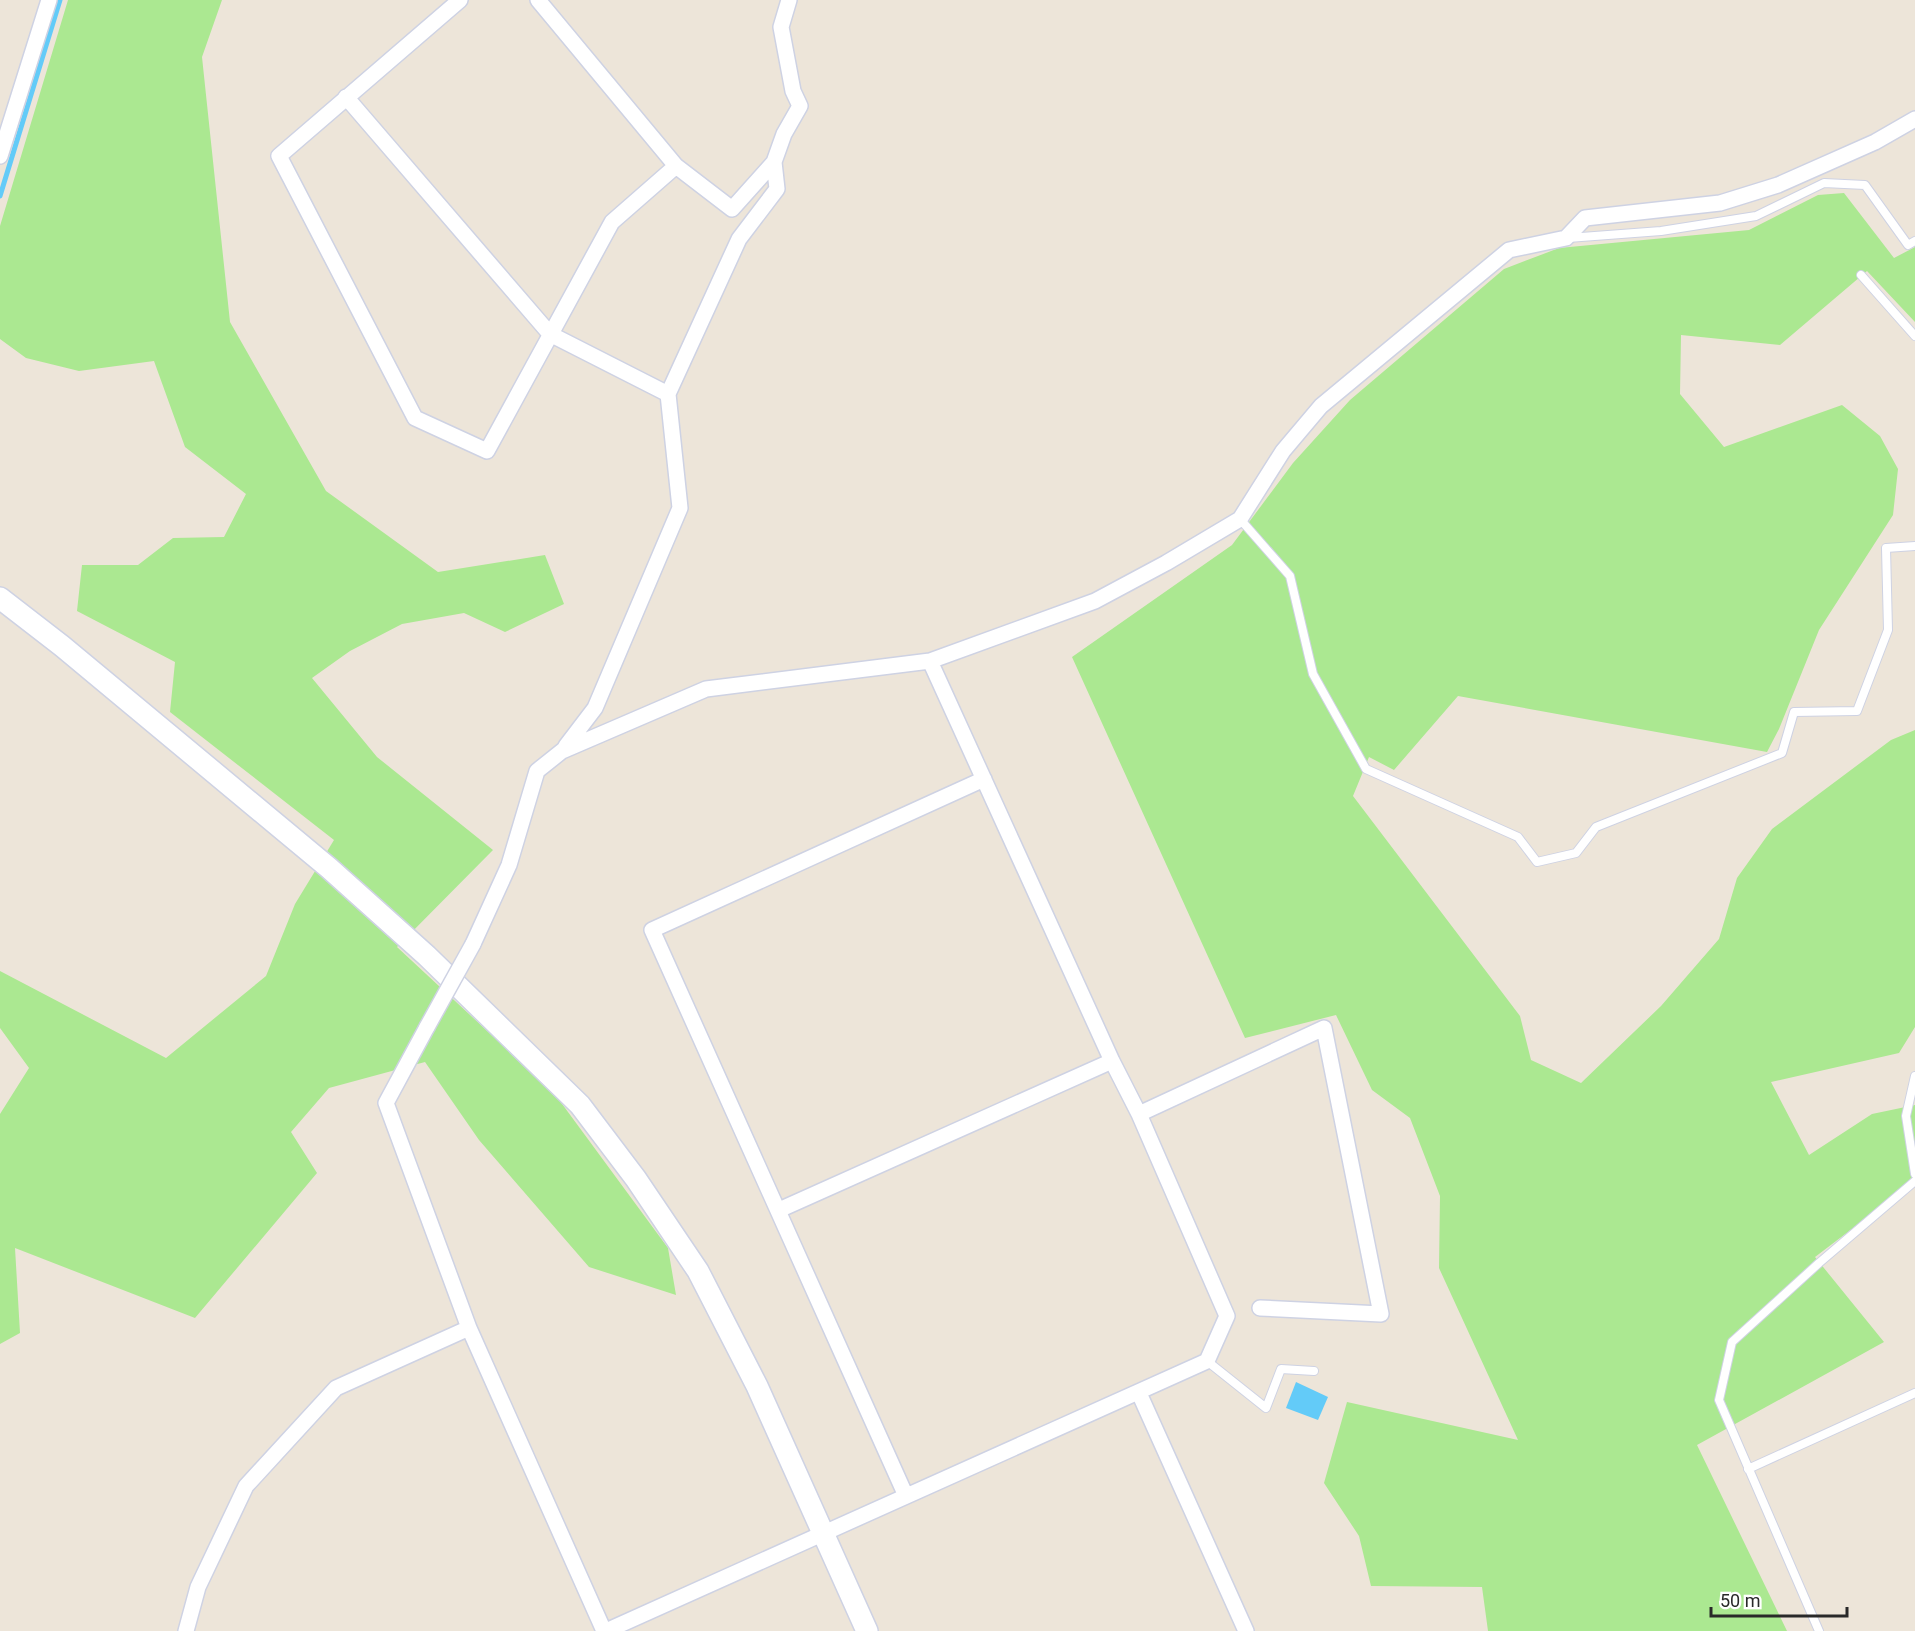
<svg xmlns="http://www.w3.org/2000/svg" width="1915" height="1631" font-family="Roboto,sans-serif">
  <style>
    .green { fill: #abe891 }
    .water { fill: #63cbf8 }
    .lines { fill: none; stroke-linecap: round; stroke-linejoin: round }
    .stream { stroke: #63cbf8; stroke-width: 5 }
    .lane-casing { stroke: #ced2e3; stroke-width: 10 }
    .street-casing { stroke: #ced2e3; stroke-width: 18 }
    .secondary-casing { stroke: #ced2e3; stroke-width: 24 }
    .lane { stroke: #fff; stroke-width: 8 }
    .street { stroke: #fff; stroke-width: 15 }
    .secondary { stroke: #fff; stroke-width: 21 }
    .street-bridge-casing { stroke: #ced2e3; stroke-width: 18; stroke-linecap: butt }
    .street-bridge { stroke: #fff; stroke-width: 15 }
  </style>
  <rect width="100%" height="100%" fill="#ede5d9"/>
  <path class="green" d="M68,0H222L202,57L230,322L326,491L438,572L545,555L564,604L505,632L464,613L402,624L350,651L312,678L377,757L493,850L397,947L554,1093L668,1248L676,1295L589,1267L479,1140L425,1062L329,1088L291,1132L317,1173L195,1318L15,1248L20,1333L0,1344V1114L29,1068L0,1028V971L166,1058L266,976L295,904L334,840L170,712L175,662L77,611L82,565H138L173,538L224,537L246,494L185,447L154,361L79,371L26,358L0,339V226Z
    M1844,193L1894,258L1915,247V322L1867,271L1780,345L1681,335L1680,394L1724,447L1842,405L1880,436L1898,469L1893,515L1819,630L1779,729L1767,752L1458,696L1394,770L1369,757L1353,796L1520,1016L1531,1060L1581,1083L1661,1006L1719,939L1737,878L1772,829L1891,740L1915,730V1027L1899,1053L1771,1082L1809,1155L1872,1114L1915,1105V1181L1815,1257L1884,1342L1697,1445L1787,1631H1488L1482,1587L1371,1586L1359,1536L1324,1483L1347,1402L1518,1440L1439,1268L1440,1196L1410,1118L1372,1090L1336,1015L1245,1038L1072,657L1232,545L1293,463L1350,400L1504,269L1559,248L1749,230L1818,195Z"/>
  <path class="water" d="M1296,1382L1328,1397L1318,1420L1286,1408Z"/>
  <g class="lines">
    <path class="stream" d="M0,196L60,0"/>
    <g class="lane-casing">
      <path id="lane" d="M1568,238L1661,231L1756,216L1824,183L1865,185L1908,245L1915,241
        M1861,275L1915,336
        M1240,519L1290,576L1313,674L1366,769L1518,837L1537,862L1576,853L1596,827L1782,753L1794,712L1857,711L1888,630L1886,548L1915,546
        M1915,1076L1906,1116L1915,1174
        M1207,1361L1266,1408L1281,1369L1314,1371
        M1748,1469L1915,1393
        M1819,1631L1719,1400L1732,1342L1819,1263L1915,1181"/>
    </g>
    <g class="street-casing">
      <path id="street" d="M460,0L279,156L415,418L487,451L612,222L676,166
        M538,0L676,166L732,209L774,162L784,134L800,106L793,91L781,27L789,0
        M346,97L550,334L668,394
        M0,156L49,0
        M566,746L595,708L680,508L668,394L739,239L777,189L774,162
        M473,944L509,865L537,771L562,751L706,689L930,661L1095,601L1166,563L1240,519L1283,451L1321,406L1509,250L1566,238L1585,218L1720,203L1778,185L1875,142L1915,119
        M427,1027L386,1103L469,1328L604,1631
        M1139,1114L1324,1028L1381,1314L1260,1308
        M779,1210L1112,1061
        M1139,1393L1246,1631
        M906,1496L652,930L984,779
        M186,1631L198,1587L246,1486L336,1388L469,1328
        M606,1631L1207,1361L1227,1316L1139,1114L1112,1061L930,661"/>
    </g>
    <g class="secondary-casing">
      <path id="secondary" d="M0,598L62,646L329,868L427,956L580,1105L636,1179L698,1271L757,1386L867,1631"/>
    </g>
    <use href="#lane" class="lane"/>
    <use href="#street" class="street"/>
    <use href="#secondary" class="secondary"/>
    <g class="street-bridge-casing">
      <path id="street-bridge" d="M427,1027L473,944"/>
    </g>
    <use href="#street-bridge" class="street-bridge"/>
  </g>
  <path d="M1711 1607v9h136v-9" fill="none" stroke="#292929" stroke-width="3"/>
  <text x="1720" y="1607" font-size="18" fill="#292929" stroke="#ffffff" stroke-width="4.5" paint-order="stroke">50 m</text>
</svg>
